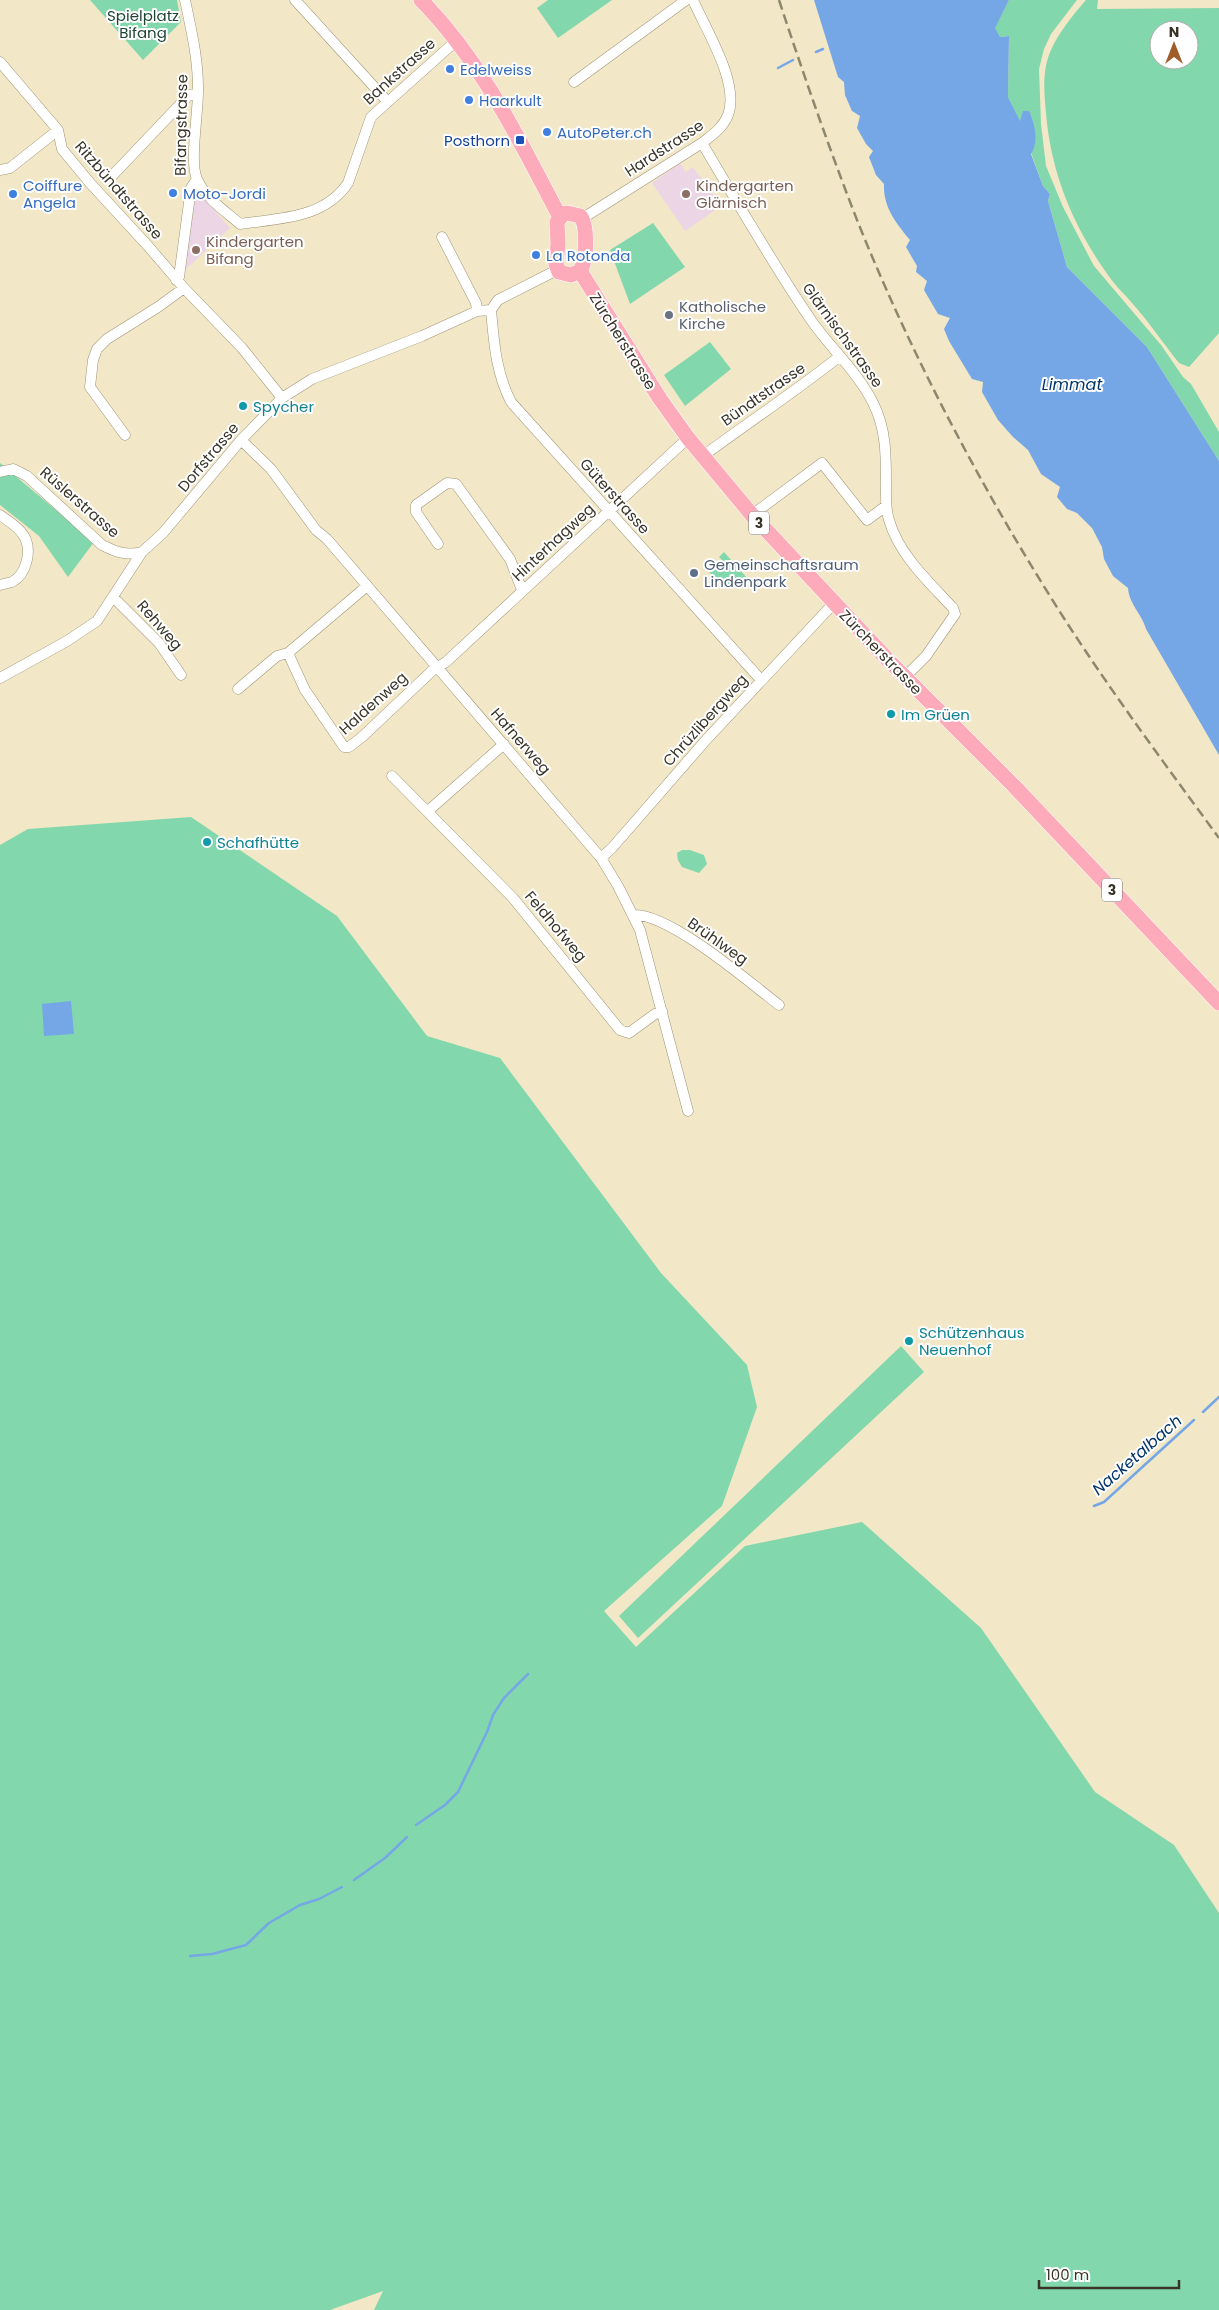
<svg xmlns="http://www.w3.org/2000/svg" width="1219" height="2310" font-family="Poppins,sans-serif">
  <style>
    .education { fill: #ecd6e5 }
    .green { fill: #82d8ac; fill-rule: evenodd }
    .water { fill: #75a7e6 }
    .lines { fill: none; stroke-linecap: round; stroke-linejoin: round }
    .stream { stroke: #75a7e6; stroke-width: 2.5 }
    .street-casing { stroke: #9e9475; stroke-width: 11 }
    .primary-casing { stroke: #fff; stroke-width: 16 }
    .street { stroke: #fff; stroke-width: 10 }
    .primary { stroke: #fdabba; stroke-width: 15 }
    .rail { stroke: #8e8770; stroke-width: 2.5; stroke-dasharray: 10 5; stroke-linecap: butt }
    .shop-dot { fill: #3f7fe0; stroke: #fff; stroke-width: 2 }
    .transit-dot { fill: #1a4fb4; stroke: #fff; stroke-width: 2 }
    .education-dot { fill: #8d6e63; stroke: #fff; stroke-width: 2 }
    .worship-dot { fill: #6b7280; stroke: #fff; stroke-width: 2 }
    .culture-dot { fill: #0f9aa8; stroke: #fff; stroke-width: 2 }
    .service-dot { fill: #5c6f8a; stroke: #fff; stroke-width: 2 }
    .labels { text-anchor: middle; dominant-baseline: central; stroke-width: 4; stroke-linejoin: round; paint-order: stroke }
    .shield { fill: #fff; stroke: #747168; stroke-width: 1 }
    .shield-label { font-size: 14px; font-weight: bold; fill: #383427 }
    .park-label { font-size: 15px; fill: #1e4432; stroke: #fff }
    .shop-label { font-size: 15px; fill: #366cbe; stroke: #fff; text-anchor: start }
    .street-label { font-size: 15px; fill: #383427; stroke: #fff }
    .transit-label { font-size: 15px; fill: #164399; stroke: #fff; text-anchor: end }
    .education-label { font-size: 15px; fill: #785e54; stroke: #fff; text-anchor: start }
    .worship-label { font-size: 15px; fill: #5b616d; stroke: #fff; text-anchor: start }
    .culture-label { font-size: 15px; fill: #0d838f; stroke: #fff; text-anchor: start }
    .service-label { font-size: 15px; fill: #4e5e75; stroke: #fff; text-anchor: start }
    .water-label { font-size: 16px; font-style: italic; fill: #00346b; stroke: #fff }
  </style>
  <rect width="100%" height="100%" fill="#f2e7c6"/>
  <path class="education" d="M680,163L686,172L693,167L721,206L685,231L652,183Z
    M193,195L202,196L230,228L186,269L187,232Z"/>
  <path class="green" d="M90,0H177L181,22L143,60Z
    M548,0H612L558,38L537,8Z
    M1009,0H1077L1051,34L1044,49L1039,69L1041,124L1046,166L1063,207L1094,266L1161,345L1183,377L1191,384L1219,432V461L1147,347L1067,267L1048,201L1050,194L1043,186L1020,122L1008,97L1009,36L1000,37L994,28Z
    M1086,0H1098L1097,9L1219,8V333L1189,367L1179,363C1163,343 1149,322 1132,303C1127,296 1119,290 1114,283C1076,233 1051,176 1046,113C1044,92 1042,70 1051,50C1059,32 1073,15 1086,0ZM1159,30H1189V60H1159Z
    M653,223L685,267L630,304L610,250Z
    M710,342L731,369L685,406L664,375Z
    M0,463L94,542L68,577L39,536L0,505Z
    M724,552L748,579L742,586L737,581L729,586L724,584L719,578L716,579L709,572L722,560L719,557Z
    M191,817L337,916L427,1036L500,1058L661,1273L747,1365L757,1407L722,1506L604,1611L636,1647L745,1546L862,1522L981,1628L1095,1792L1174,1845L1219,1913V2310H374L383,2291L330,2310H0V845L28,829Z
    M682,850H690L704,855L707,864L699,873L682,867L678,860L677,853Z
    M901,1346L924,1372L638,1638L619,1616Z"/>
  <path class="water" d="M814,0H1009L995,28L1000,37L1009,36L1008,97L1020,121L1023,111H1029C1035,124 1039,142 1031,154L1043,186L1050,194L1048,201L1067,267L1147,347L1219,461V755L1146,629C1142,614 1129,604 1128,588L1113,576L1104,559L1102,547L1092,528L1077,513L1067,509L1057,497L1060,487L1041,474L1028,450L1013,437L998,420L982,392L983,382L972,379L949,341L944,329L950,318L938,314L924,290L927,281L916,272L917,266L906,247L910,240C896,223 883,207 884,184L876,175L869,157L873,151L866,144L857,128L860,116L852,111L845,95L844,82L838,77Z
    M71,1001L74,1034L44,1036L42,1004Z"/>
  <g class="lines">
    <path class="stream" d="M816,52L823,49
      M778,68L793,60
      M1203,1412L1219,1397
      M1094,1506L1104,1502L1194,1420
      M416,1825L445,1805L458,1792L487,1732L493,1715L504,1698L528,1674
      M354,1880L385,1858L407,1837
      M190,1956L212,1954L246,1945L269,1923L300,1905L319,1899L342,1887"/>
    <g class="street-casing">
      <path id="street" d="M185,0C191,29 198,58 198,87C199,110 189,161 197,179C205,198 225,211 240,224C279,218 324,219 348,183L371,117L457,40
        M295,0L387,101
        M0,62L58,130L62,149L90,183L148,246L184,288L242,348L282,398
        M574,82L686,0
        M702,143C737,202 772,263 811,320C831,349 859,373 874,405C886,429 886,456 886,482C886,495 885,508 889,520C899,555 929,582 953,608L955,614L926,656L904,678
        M0,170L10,168L58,130
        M111,177L189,95L198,94
        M583,218L702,143C712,135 723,128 728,115C740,83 706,30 693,0
        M442,237L476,303L477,311
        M176,280L179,277L191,188L197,179
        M491,310C494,343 496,373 511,402L761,680
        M125,435L90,387L93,360L97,349L107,339L158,307L184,288
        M241,440L271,469L316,530L327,539L601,858L618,886L640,930L688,1111
        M703,456C749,422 796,391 840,356
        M0,472L13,469L27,476L102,545C116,552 126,556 142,552
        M0,515C8,521 19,527 24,536C32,550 27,574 12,582C8,583 4,584 0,585
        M752,515L822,463L867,520L886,506
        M438,544L416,512V505L447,483L456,484L510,559L522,590
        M367,586L288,653L305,690L344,747H349L362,737L433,670L446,662L688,438
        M113,597L159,643L181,675
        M0,678L67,641L97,621L142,552L163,533L241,440L282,398L312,379L422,336L477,311L491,310L498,300L557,270
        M238,689L277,656L288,653
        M392,776L513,898L620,1030L629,1033L655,1014L662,1011
        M428,811L504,744
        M601,858L612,848L706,740L834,603
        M633,915C668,912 749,982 779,1005"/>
    </g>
    <g class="primary-casing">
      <path id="primary" d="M421,0C483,63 519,140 560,217
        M567,213L580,216C588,225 587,261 580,271L571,275L559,272L556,264L558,244L557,222L563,214Z
        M580,271L660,399L688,438L752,515L888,660L1014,786L1219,1003"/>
    </g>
    <use href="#street" class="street"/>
    <use href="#primary" class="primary"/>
    <path class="rail" d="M779,0C804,76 830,151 859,225C908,346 969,464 1037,575C1092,666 1156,752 1219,838"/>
  </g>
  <g class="shop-dot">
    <circle cx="450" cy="69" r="5"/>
    <circle cx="469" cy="100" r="5"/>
    <circle cx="547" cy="132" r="5"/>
    <circle cx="173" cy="193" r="5"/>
    <circle cx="13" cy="194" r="5"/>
    <circle cx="536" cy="255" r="5"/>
  </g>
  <rect class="transit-dot" x="515" y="135" width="10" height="10" rx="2.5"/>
  <g class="education-dot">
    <circle cx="686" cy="194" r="5"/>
    <circle cx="196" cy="250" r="5"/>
  </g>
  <circle class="worship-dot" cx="669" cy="315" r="5"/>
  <g class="culture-dot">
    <circle cx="243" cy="406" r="5"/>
    <circle cx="891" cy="714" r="5"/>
    <circle cx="207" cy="842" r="5"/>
    <circle cx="909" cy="1341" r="5"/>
  </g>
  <circle class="service-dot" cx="694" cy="573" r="5"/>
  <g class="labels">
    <g class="shield">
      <rect x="749" y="511.5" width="20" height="23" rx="4"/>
      <rect x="1102" y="878.5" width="20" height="23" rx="4"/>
    </g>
    <g class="shield-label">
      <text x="759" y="523">3</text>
      <text x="1112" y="890">3</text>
    </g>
    <g class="park-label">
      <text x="143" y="15">Spielplatz<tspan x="143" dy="17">Bifang</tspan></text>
    </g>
    <g class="shop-label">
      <text x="460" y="69">Edelweiss</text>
      <text x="479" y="100">Haarkult</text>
      <text x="557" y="132">AutoPeter.ch</text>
      <text x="23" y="185">Coiffure<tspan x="23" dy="17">Angela</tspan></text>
      <text x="183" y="193">Moto-Jordi</text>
      <text x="546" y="255">La Rotonda</text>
    </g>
    <g class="street-label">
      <text transform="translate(399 71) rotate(-42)">Bankstrasse</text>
      <text transform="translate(181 125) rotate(-89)">Bifangstrasse</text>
      <text transform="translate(664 148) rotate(-33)">Hardstrasse</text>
      <text transform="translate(119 190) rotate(49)">Ritzbündtstrasse</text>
      <text transform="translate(843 335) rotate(54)">Glärnischstrasse</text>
      <text transform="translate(623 341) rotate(58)">Zürcherstrasse</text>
      <text transform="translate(763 394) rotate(-35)">Bündtstrasse</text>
      <text transform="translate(208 457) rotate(-50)">Dorfstrasse</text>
      <text transform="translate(615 496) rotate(48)">Güterstrasse</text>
      <text transform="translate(80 502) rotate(41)">Rüslerstrasse</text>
      <text transform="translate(553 542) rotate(-43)">Hinterhagweg</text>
      <text transform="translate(160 625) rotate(49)">Rehweg</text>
      <text transform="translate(881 652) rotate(46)">Zürcherstrasse</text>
      <text transform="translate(373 703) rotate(-42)">Haldenweg</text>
      <text transform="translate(705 720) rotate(-48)">Chrüzlibergweg</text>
      <text transform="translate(521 741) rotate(49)">Hafnerweg</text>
      <text transform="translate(556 926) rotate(50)">Feldhofweg</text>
      <text transform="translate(718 941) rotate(35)">Brühlweg</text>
    </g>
    <g class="transit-label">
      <text x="510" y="140">Posthorn</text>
    </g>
    <g class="education-label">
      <text x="696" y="185">Kindergarten<tspan x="696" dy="17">Glärnisch</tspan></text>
      <text x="206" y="241">Kindergarten<tspan x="206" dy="17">Bifang</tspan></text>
    </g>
    <g class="worship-label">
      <text x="679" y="306">Katholische<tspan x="679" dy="17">Kirche</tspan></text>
    </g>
    <g class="culture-label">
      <text x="253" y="406">Spycher</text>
      <text x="901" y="714">Im Grüen</text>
      <text x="217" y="842">Schafhütte</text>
      <text x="919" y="1332">Schützenhaus<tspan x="919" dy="17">Neuenhof</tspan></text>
    </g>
    <g class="service-label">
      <text x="704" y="564">Gemeinschaftsraum<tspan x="704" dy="17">Lindenpark</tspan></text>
    </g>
    <g class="water-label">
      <text x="1072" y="384">Limmat</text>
      <text transform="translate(1137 1455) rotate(-41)">Nacketalbach</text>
    </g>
  </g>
  <g transform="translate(1174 45)"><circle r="24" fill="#ffffff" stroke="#afaea9"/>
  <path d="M0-4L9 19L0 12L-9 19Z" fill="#9f5d2a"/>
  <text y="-8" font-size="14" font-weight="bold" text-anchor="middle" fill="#383427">N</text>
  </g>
  <path d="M1039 2280v8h140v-8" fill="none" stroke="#383427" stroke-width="2.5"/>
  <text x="1046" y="2280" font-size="15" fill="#383427" stroke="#ffffff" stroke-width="4" paint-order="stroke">100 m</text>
</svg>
